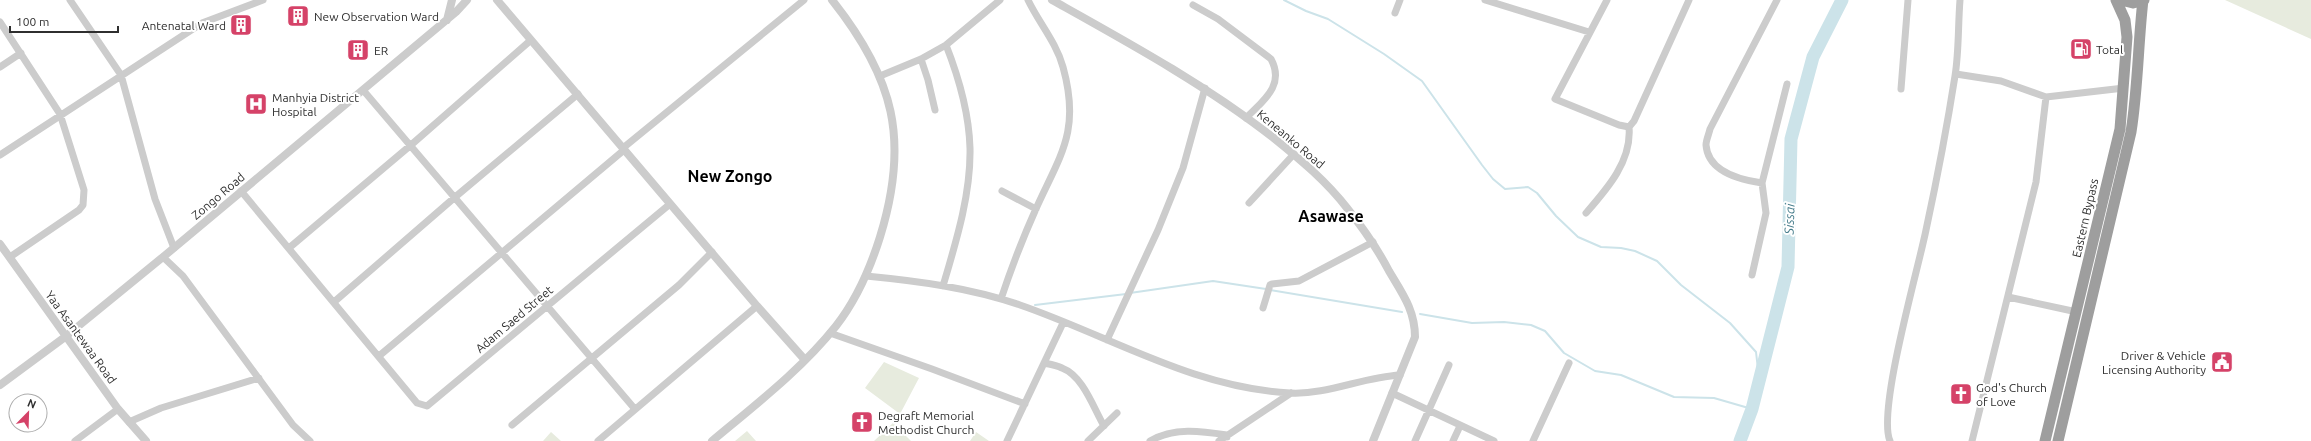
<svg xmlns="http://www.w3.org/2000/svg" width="2311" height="441" font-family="Ubuntu,sans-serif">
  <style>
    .green { fill: #e7ebde }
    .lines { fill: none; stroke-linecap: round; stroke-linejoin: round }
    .stream { stroke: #cce3e9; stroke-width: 2 }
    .river { stroke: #cce3e9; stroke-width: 13 }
    .minor { stroke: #ccc; stroke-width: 7 }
    .tertiary { stroke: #ccc; stroke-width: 8 }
    .trunk { stroke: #9e9e9e; stroke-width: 11 }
    .labels { text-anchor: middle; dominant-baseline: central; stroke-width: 4; stroke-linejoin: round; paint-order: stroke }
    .poi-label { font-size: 12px; fill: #2f2f2f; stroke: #fff; text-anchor: start }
    .street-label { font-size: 12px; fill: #2f2f2f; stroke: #fff }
    .water-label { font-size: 13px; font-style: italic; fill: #447b8a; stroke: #fff }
    .district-label { font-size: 16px; font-weight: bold; fill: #000; stroke: #fff }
  </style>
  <rect width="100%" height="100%" fill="#fff"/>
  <path class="green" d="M2225,0H2311V39Z
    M884,362L919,378L900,414L865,388Z
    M893,423L911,441H874Z
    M747,431L756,441H735Z
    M551,432L561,441H543Z
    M976,432L989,441H970Z"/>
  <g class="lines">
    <path class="stream" d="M1284,0L1306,11L1328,19L1384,54L1422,81L1482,165L1493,179L1505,189L1528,187L1537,193L1556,216L1578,237L1601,247L1621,248L1635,251L1657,261L1681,285L1730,323L1756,352L1759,378
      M1270,290L1402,312
      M1130,293L1213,281L1266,289
      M1035,305L1126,294
      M1420,314L1472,323L1504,322L1531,325L1545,331L1564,353L1595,371L1621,375L1674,397L1714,398L1752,409"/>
    <path class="river" d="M1740,441L1752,409L1788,267L1791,139L1813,57L1842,0"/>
    <path class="minor" d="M70,0L121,75L155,199L174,248
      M1485,0L1589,32
      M1607,0L1555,99L1619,125L1629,127L1634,121L1689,0
      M1193,5L1218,19L1271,59C1285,85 1264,100 1246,118
      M1395,13L1400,0
      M0,22L60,114L84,190L83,205L79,210L10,257
      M921,59L928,80L935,110
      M0,67L21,53
      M1956,74L2001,81L2046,97L2124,88
      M880,76L921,59L946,45L1000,0
      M1901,89L1908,0
      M363,90L634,408
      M623,148L804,0
      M0,155L202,23L263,0
      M1762,183L1787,84
      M241,191L417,403L427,406L670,204
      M1002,191L1036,209
      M1249,203L1294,154
      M1586,213C1607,189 1632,161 1629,127
      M289,248L411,145L531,40
      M163,257L183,276L293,425L310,441
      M1752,275L1766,213L1762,183C1741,180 1708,172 1706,145C1706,140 1709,134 1710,129L1777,0
      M866,276C918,281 971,288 1020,305C1110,336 1193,388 1290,393C1327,395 1363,377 1400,375
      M943,286C956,242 971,194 970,148C969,113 959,78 946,45
      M2008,297L2077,312
      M1001,299C1011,269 1022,240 1035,211C1060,155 1081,132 1063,67C1056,42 1039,23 1028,0
      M334,302L454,198L578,94
      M1263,308L1270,285L1272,284L1299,281L1373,242
      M830,333L932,369L1025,404
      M1107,340L1158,230L1183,168L1205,88
      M379,356L624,150
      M1044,363C1049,364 1056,365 1062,368C1083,376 1093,407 1104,426
      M1392,393L1494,441
      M129,422L161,408L259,378
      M512,425L679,285L712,252
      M75,441L118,409
      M598,441L757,306
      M1007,441L1063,323
      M1088,441L1117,413
      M1150,441C1174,427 1201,431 1227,435V437
      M1219,441L1291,393
      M1415,441L1449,365
      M1453,441L1460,426
      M1533,441L1569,363
      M1890,441C1877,411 1918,270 1926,230C1937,179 1947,127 1955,76C1959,51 1958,25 1960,0
      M1972,441L2036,182L2046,97"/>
    <path class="tertiary" d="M497,0L757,306L805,360
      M1052,0C1129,43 1206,85 1275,139C1301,160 1327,182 1347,208C1363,228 1377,248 1389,271C1402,293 1415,310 1415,337L1373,441
      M447,20L452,0
      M0,244L118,409L146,441
      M0,385L65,337L163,257L456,12L467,0
      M712,441C755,405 801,370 836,326C857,299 870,269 880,237C910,140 894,78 832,0"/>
    <path class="trunk" d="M2121,0L2133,3L2144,0
      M2045,441L2120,129L2127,37L2125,20L2116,0
      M2058,441L2131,132C2138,88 2138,44 2143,0"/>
  </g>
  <defs>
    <g id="building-square" transform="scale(1.15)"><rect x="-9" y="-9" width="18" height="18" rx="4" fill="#d54268" stroke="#fff"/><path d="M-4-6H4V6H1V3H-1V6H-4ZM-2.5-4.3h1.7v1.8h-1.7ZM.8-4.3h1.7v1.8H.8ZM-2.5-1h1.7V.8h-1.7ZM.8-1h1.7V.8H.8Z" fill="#fff"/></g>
    <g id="fuel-square" transform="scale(1.15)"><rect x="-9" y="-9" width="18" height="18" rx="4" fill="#d54268" stroke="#fff"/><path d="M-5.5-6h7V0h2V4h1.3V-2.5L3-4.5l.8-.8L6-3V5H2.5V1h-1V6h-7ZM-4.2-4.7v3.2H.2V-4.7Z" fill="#fff"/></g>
    <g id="hospital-square" transform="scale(1.15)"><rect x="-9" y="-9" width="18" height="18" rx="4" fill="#d54268" stroke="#fff"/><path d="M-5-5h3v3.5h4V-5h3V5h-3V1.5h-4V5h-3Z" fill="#fff"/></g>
    <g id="civic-square" transform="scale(1.15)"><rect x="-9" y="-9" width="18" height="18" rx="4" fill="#d54268" stroke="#fff"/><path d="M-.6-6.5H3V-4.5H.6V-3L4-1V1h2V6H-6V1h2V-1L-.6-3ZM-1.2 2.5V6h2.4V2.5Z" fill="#fff"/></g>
    <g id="church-square" transform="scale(1.15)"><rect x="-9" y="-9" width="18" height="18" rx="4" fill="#d54268" stroke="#fff"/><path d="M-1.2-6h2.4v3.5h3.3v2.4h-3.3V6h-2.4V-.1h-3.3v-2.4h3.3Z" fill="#fff"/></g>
  </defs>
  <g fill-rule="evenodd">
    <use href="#building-square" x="298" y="16"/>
    <use href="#building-square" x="241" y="25"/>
    <use href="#fuel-square" x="2081" y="49"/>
    <use href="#building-square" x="358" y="50"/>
    <use href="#hospital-square" x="256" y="104"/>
    <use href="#civic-square" x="2222" y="362"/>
    <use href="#church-square" x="1961" y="394"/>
    <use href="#church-square" x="862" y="422"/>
  </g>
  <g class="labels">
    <g class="poi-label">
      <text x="314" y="16">New Observation Ward</text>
      <text x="226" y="25" text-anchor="end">Antenatal Ward</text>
      <text x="2096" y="49">Total</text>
      <text x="374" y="50">ER</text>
      <text x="272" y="97">Manhyia District<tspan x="272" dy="14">Hospital</tspan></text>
      <text x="2206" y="355" text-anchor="end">Driver &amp; Vehicle<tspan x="2206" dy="14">Licensing Authority</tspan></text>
      <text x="1976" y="387">God's Church<tspan x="1976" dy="14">of Love</tspan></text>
      <text x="878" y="415">Degraft Memorial<tspan x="878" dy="14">Methodist Church</tspan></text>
    </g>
    <g class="street-label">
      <text transform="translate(1291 139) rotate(40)">Keneanko Road</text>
      <text transform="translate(218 196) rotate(-40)">Zongo Road</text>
      <text transform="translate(2085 218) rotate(-77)">Eastern Bypass</text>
      <text transform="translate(514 319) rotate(-40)">Adam Saed Street</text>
      <text transform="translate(81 337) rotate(54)">Yaa Asantewaa Road</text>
    </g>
    <g class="water-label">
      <text transform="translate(1789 219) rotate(-88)">Sissai</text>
    </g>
    <g class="district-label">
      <text x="730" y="176">New Zongo</text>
      <text x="1331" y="216">Asawase</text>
    </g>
  </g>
  <g transform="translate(28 413) rotate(23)"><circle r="19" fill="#ffffff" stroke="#acacac"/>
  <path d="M0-3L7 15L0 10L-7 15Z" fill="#d54268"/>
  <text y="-6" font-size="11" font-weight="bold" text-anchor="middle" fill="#2f2f2f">N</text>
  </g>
  <path d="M10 26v6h108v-6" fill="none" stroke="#2f2f2f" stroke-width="2"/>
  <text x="16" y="26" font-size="12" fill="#2f2f2f" stroke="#ffffff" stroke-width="3" paint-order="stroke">100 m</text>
</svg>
